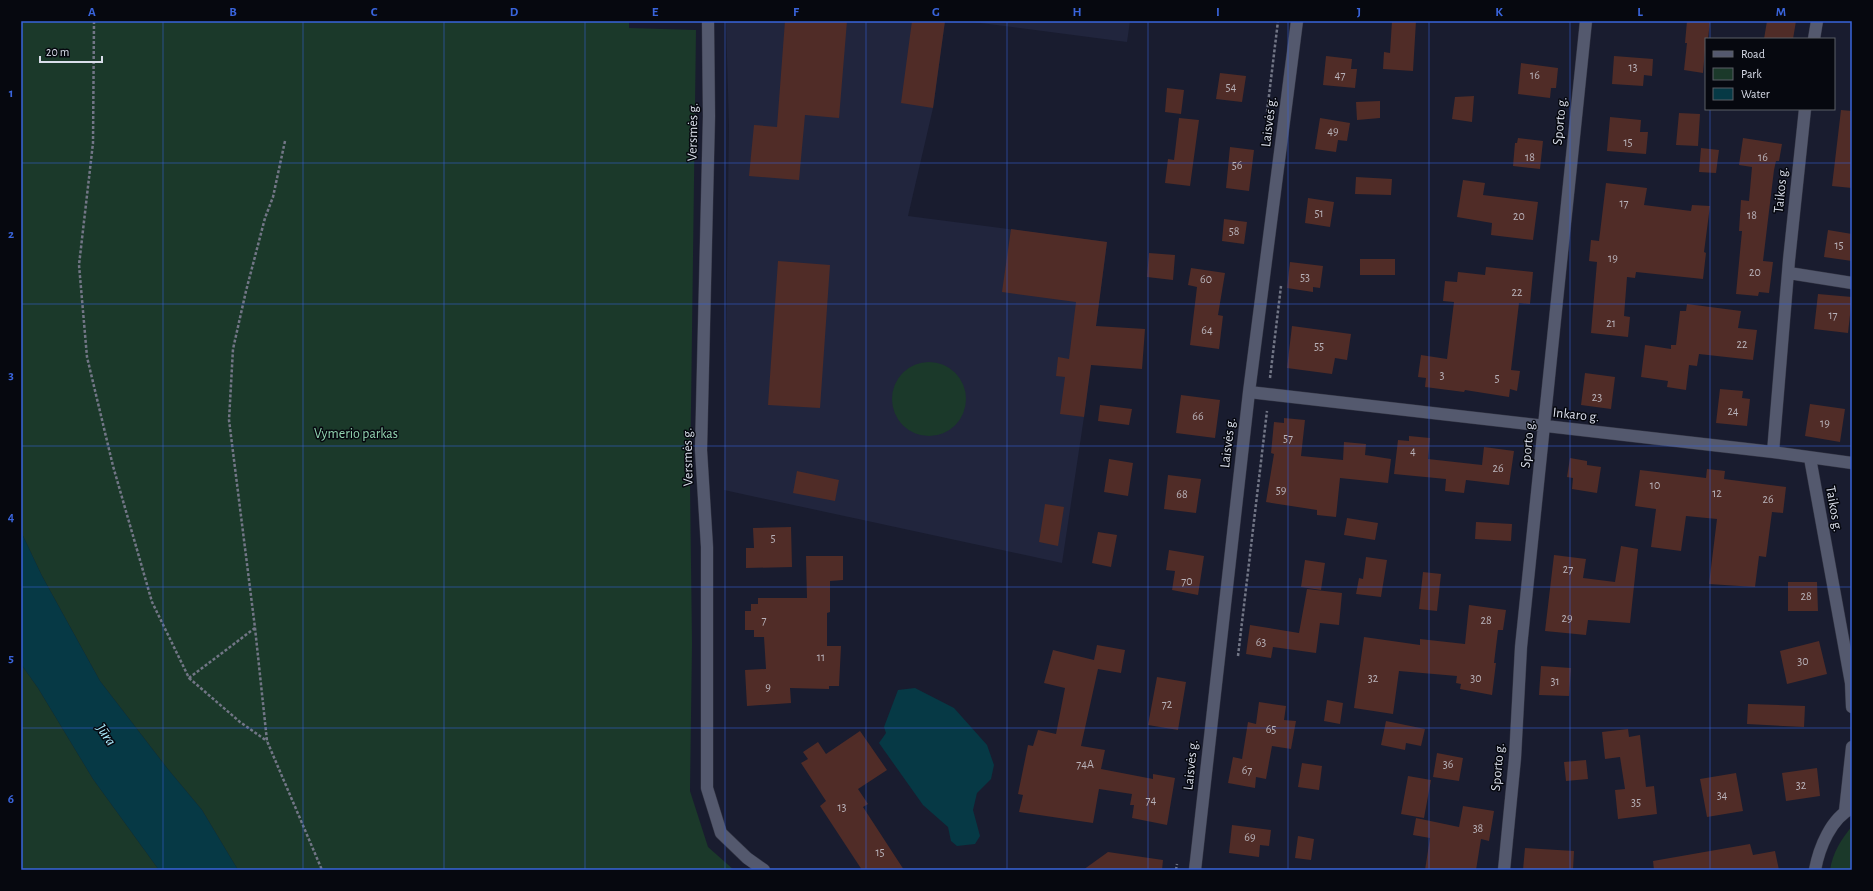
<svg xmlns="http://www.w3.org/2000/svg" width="1873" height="891" font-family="'Alegreya Sans',sans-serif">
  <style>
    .built { fill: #21253d }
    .green { fill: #1b392a }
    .water { fill: #063945 }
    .building { fill: #502c27 }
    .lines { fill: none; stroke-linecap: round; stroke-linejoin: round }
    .minor-casing { stroke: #343645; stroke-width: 13 }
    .path { stroke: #727686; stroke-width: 2.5; stroke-dasharray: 3 2; stroke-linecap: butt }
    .minor { stroke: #54596e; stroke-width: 12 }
    .grid { fill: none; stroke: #3964db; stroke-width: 1; stroke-opacity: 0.55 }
    .labels { text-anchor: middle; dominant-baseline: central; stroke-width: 3; stroke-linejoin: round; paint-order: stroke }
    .number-label { font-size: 12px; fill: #b8b2b9 }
    .street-label { font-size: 14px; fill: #dadeea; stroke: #06080f }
    .park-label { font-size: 14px; fill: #92d4b1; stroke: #06080f }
    .water-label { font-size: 15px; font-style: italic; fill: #aae8fa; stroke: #06080f }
    .neatline { fill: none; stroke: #3964db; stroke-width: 1.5 }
    .grid-label { font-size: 13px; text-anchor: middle; font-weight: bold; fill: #3964db }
  </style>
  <rect width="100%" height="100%" fill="#191c2f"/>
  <path class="built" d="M726,21H945L933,108L908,216L1107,242L1084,417L1062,563L724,490L729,126Z
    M965,21H1130L1127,42Z"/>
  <path class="green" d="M21,21H629V28L696,30L690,483L692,644L690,791L708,847L734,870H238L202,810L167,768L100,681L42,576L23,536L21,527Z
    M892 399a37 37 0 1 1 74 0a37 37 0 1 1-74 0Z
    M21,664L38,688L93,779L159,870H21Z
    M1852,826V870H1830C1833,852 1841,840 1852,826Z"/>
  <path class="water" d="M21,527L23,536L42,576L100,681L167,768L202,810L238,870H159L93,779L38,688L21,664Z
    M915,688L954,708L987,745L994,765L991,779L977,793L973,810L980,836L975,844L957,846L951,841L948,827L923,805L879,743L886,733L884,727L898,690Z"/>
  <path class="building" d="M785,21H847L839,118L805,115L799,180L749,176L754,125L777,127Z
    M912,21H945L933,108L901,103Z
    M1392,21H1416L1413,71L1383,69L1384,52L1390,53Z
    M1687,21H1710L1708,39H1706L1703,73L1684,70L1687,43H1685Z
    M1767,21H1796L1793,39H1764Z
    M1326,56L1352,59L1351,69H1357L1355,88L1323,85Z
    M1614,56L1653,59L1652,76L1644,75L1643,86L1612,84Z
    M1521,63L1558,68L1556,88H1551L1550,98L1518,94Z
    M1220,73L1246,76L1242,102L1216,99Z
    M1167,88L1184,90L1181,114L1165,112Z
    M1474,96L1472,122L1452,119L1455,97Z
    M1380,101V118L1357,120L1356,102Z
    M1841,110L1852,111V188L1832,186Z
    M1679,113L1700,114L1698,146L1676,145Z
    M1610,117L1641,120L1640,132H1648L1646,154L1607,151Z
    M1179,118L1199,120L1190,186L1165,183L1168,159L1174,160Z
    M1320,118L1350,123L1347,141L1338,140L1336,152L1315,149Z
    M1518,138L1543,141L1540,169L1513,166L1515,143H1517Z
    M1743,138L1782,144L1779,161H1776L1774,170L1763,261L1773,262L1769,293L1759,292L1758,296L1736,294L1742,231H1739L1741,200L1749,201L1752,167L1739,165Z
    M1230,147L1254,150L1249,191L1226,188Z
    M1701,148L1719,150L1716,173L1699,172Z
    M1356,177L1392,179L1391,195L1355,194Z
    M1463,180L1485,183L1483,195L1538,202L1533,240L1491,235L1492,223L1457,217Z
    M1606,183L1647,188L1644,205L1691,211L1692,205L1710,206L1704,252L1706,253L1703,279L1636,272L1635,278L1627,277L1624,316L1630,317L1628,337L1591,333L1597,262L1589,261L1591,240L1599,241Z
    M1308,198L1334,202L1330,227L1305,223Z
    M1224,219L1247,222L1244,244L1222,241Z
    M1011,229L1107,242L1096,326L1145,329L1142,369L1091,365L1084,417L1060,414L1065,377L1056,376L1058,357L1069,359L1076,302L1002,292Z
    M1828,230L1852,234V261L1824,257Z
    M1149,253L1175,255L1173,280L1147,277Z
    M1360,259H1395V275H1360Z
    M778,261L830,265L820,408L768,405Z
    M1290,262L1323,266L1320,288L1313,287V292L1287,288Z
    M1486,267L1533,272L1530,304L1519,303L1511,370L1520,371L1517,391L1510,389L1509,397L1465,390L1464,392L1425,387L1426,378L1418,377L1421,355L1447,359L1454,302L1443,301L1445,281L1457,282L1458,272L1485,275Z
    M1191,268L1225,273L1218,315L1223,316L1219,349L1190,345L1197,287L1188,285Z
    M1818,294L1852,297L1848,333L1814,329Z
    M1687,304L1741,311L1738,328L1757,330L1753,360L1699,354L1697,366L1689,365L1686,390L1667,387L1668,381L1641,377L1645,345L1671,349V345H1676L1680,311H1686Z
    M1292,326L1351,334L1347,360L1335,358L1332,374L1287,368Z
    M1585,373L1615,377L1611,409L1581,405Z
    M1720,389L1743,391L1742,398L1750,399L1747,426L1716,423Z
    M1181,395L1220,400L1215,438L1176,433Z
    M1810,404L1845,409L1840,442L1805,436Z
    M1100,405L1132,409L1129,425L1098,421Z
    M1284,418L1305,420L1301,456L1343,460L1344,442L1366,444L1365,455L1391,459L1388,483L1340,478L1336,517L1317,515V510L1266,502L1274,454L1271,453L1274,422L1284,423Z
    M1409,436L1430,438L1428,459L1482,465L1484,447L1514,451L1509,485L1466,480L1464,493L1445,491L1446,479L1394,474L1398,440L1409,441Z
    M1570,458L1587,461V465L1601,467L1597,493L1572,489L1573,478L1567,477Z
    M1109,459L1133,463L1128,496L1104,492Z
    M1707,469L1725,471L1724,479L1786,487L1783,513L1772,512L1766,557L1759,556L1755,587L1709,584L1717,519L1686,516L1681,551L1651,547L1656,509L1635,506L1640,470L1706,478Z
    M797,471L839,480L835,501L793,493Z
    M1168,475L1201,479L1196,513L1164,509Z
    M1045,504L1064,507L1058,546L1039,542Z
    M1347,518L1378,523L1375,540L1344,535Z
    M1476,522L1512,524L1511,541L1475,539Z
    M791,527L792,567L746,568V548H754L753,528Z
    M1098,532L1117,535L1111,567L1092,563Z
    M1621,546L1638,549L1630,623L1588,620L1586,635L1545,631L1554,555L1586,559L1583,578L1615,582Z
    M1169,550L1204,556L1198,595L1172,590L1175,571L1166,570Z
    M806,556H843V580L830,581V612L827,613V646H841L839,686H829V689L790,688L791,703L747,706L745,670L766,669L764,637H754V630H745V611H751V604H758V598H807Z
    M1366,557L1387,560L1381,597L1356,594L1359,578L1363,579Z
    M1305,560L1325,563L1321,590L1301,587Z
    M1423,572L1441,574L1437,611L1419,609Z
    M1788,582H1817L1818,611H1788Z
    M1307,589L1342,593L1339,625L1320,623L1316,653L1273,647L1271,658L1246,654L1250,625L1299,633Z
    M1469,605L1506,610L1503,630H1498L1494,663H1496L1492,695L1460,689L1461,684L1456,683L1457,676L1399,671L1393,714L1354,708L1364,637L1420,645V639L1465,644Z
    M1819,641L1827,674L1787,684L1780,651Z
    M1097,645L1125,650L1121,673L1098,669L1081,746L1105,750L1101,769L1153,779V774L1175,778L1167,825L1132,818L1134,805H1130L1132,794L1099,789L1093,823L1019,812L1023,795L1018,794L1028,745L1033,746L1038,730L1056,734L1065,688L1044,683L1053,650L1094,660Z
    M1541,666L1571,668L1569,696L1539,695Z
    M1157,677L1186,682L1178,730L1148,725Z
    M1327,700L1343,703L1340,724L1324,721Z
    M1259,702L1286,706L1284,720L1296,721L1291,749L1272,746L1266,779L1256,777L1255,788L1228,783L1233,757L1242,759L1248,722L1256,724Z
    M1748,704L1805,706L1804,727L1747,724Z
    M1386,721L1425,729L1421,746L1406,743L1405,750L1381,745Z
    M1628,729L1629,737L1640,735L1646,787L1654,786L1657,814L1618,819L1615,790L1625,789L1620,757L1605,759L1602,732Z
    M860,731L887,770L858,789L868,804L863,807L904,870H862L820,806L826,801L801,763L808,759L803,752L818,742L826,754Z
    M1437,753L1463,758L1459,781L1433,777Z
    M1586,760L1588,779L1566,781L1564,762Z
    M1302,763L1322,766L1319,790L1298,787Z
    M1817,768L1820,796L1786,801L1782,773Z
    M1736,773L1743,811L1707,817L1700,779Z
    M1408,776L1431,780L1424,818L1401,814Z
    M1463,806L1494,811L1489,841L1481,839L1476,870H1425L1430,838L1413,835L1416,818L1459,827Z
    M1232,825L1271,830L1269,846L1260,845L1259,857L1229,853Z
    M1298,836L1314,839L1311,860L1295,858Z
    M1750,844L1753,855L1775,851L1779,870H1654L1653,861Z
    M1525,848L1574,851L1573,870H1523Z
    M1108,852L1163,860L1162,870H1083Z"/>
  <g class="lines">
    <g class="minor-casing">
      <path id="minor" d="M708,21L709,116L701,450L707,547V788L721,833L747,858L764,870
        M1814,39L1817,21
        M1789,273L1852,283
        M1249,392L1773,452L1852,463
        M1773,452L1789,260L1805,109
        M1810,458L1851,683L1852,707
        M1845,811L1852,747
        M1195,870L1249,392L1297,21
        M1504,870L1515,758L1521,647L1586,21
        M1815,870C1819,848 1831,818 1852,808"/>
    </g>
    <path class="path" d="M94,21L93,143L79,265L87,357L113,466L152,602L189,678L255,628
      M1267,112L1278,21
      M285,141L273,197L265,218L246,291L233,349L229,420L255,628L267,741L322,870
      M1270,378L1281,286
      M1238,656L1267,411
      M189,678L240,722L267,741
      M1176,870L1177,864"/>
    <use href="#minor" class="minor"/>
  </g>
  <path class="grid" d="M163,21V870M303,21V870M444,21V870M585,21V870M725,21V870M866,21V870M1007,21V870M1148,21V870M1288,21V870M1429,21V870M1570,21V870M1710,21V39M1710,109V870M21,163H1852M21,304H1852M21,446H1852M21,587H1852M21,728H1852"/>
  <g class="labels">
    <g class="number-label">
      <text x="1633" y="67">13</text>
      <text x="1340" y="75">47</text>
      <text x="1535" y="75">16</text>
      <text x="1231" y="87">54</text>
      <text x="1333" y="131">49</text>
      <text x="1628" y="142">15</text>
      <text x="1530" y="157">18</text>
      <text x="1763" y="157">16</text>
      <text x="1237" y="165">56</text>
      <text x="1624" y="203">17</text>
      <text x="1319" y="213">51</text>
      <text x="1752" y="215">18</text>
      <text x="1519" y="216">20</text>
      <text x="1234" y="231">58</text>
      <text x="1839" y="245">15</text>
      <text x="1613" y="258">19</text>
      <text x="1755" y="272">20</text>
      <text x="1305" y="277">53</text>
      <text x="1206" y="279">60</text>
      <text x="1517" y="292">22</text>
      <text x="1833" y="315">17</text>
      <text x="1611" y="323">21</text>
      <text x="1207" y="330">64</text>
      <text x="1742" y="344">22</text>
      <text x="1319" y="346">55</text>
      <text x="1442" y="375">3</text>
      <text x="1497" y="378">5</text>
      <text x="1597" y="397">23</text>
      <text x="1733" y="411">24</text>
      <text x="1198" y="416">66</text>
      <text x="1825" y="423">19</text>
      <text x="1288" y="438">57</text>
      <text x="1413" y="451">4</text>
      <text x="1498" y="468">26</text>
      <text x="1655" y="485">10</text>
      <text x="1281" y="490">59</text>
      <text x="1717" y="493">12</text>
      <text x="1182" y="494">68</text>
      <text x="1768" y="499">26</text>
      <text x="773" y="538">5</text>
      <text x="1568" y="569">27</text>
      <text x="1187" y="581">70</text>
      <text x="1806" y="596">28</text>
      <text x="1567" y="618">29</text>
      <text x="764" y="620">7</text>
      <text x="1486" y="620">28</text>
      <text x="1261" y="642">63</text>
      <text x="821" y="657">11</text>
      <text x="1803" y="661">30</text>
      <text x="1373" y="678">32</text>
      <text x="1476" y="678">30</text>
      <text x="1555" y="681">31</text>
      <text x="768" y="687">9</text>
      <text x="1167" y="704">72</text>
      <text x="1271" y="729">65</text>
      <text x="1085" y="764">74A</text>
      <text x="1448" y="764">36</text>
      <text x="1247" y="770">67</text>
      <text x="1801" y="785">32</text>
      <text x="1722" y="795">34</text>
      <text x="1151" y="800">74</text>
      <text x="1636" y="802">35</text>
      <text x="842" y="807">13</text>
      <text x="1478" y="828">38</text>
      <text x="1250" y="837">69</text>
      <text x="880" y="852">15</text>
    </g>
    <g class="street-label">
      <text transform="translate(1560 121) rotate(-84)">Sporto g.</text>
      <text transform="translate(1269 122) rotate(-83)">Laisvės g.</text>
      <text transform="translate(693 132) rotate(-89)">Versmės g.</text>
      <text transform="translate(1781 190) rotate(-84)">Taikos g.</text>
      <text transform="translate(1576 415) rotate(6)">Inkaro g.</text>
      <text transform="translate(1228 443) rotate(-83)">Laisvės g.</text>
      <text transform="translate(1528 444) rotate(-84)">Sporto g.</text>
      <text transform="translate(688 457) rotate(-91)">Versmės g.</text>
      <text transform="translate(1834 509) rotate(80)">Taikos g.</text>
      <text transform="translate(1191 765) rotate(-84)">Laisvės g.</text>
      <text transform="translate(1498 767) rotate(-85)">Sporto g.</text>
    </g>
    <g class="park-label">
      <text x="356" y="434">Vymerio parkas</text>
    </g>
    <g class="water-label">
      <text transform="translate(106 735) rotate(55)">Jūra</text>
    </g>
  </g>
  <rect width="1873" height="891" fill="none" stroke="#06080f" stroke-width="44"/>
  <rect x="1705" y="38" width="130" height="72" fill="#06080f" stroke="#5b5e67"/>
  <rect x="1713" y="51" width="20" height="6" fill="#54596e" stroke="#5b5e67"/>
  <text x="1741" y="58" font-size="12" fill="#dadeea">Road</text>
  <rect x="1713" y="68" width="20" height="12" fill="#1b392a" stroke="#5b5e67"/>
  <text x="1741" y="78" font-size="12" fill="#dadeea">Park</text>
  <rect x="1713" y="88" width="20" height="12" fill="#063945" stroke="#5b5e67"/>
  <text x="1741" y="98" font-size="12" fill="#dadeea">Water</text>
  <path d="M40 56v6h62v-6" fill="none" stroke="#dadeea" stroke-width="2"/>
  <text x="46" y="56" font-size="12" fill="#dadeea" stroke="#06080f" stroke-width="3" paint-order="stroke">20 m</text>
  <rect x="22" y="22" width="1829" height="847" class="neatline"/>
  <g class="grid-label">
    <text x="92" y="16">A</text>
    <text x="233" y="16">B</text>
    <text x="374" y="16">C</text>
    <text x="514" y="16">D</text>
    <text x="655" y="16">E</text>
    <text x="796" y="16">F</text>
    <text x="936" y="16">G</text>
    <text x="1077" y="16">H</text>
    <text x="1218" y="16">I</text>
    <text x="1359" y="16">J</text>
    <text x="1499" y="16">K</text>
    <text x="1640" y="16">L</text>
    <text x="1781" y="16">M</text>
    <text x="11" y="97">1</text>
    <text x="11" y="238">2</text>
    <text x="11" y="379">3</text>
    <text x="11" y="521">4</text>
    <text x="11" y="662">5</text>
    <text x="11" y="803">6</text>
  </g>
</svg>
